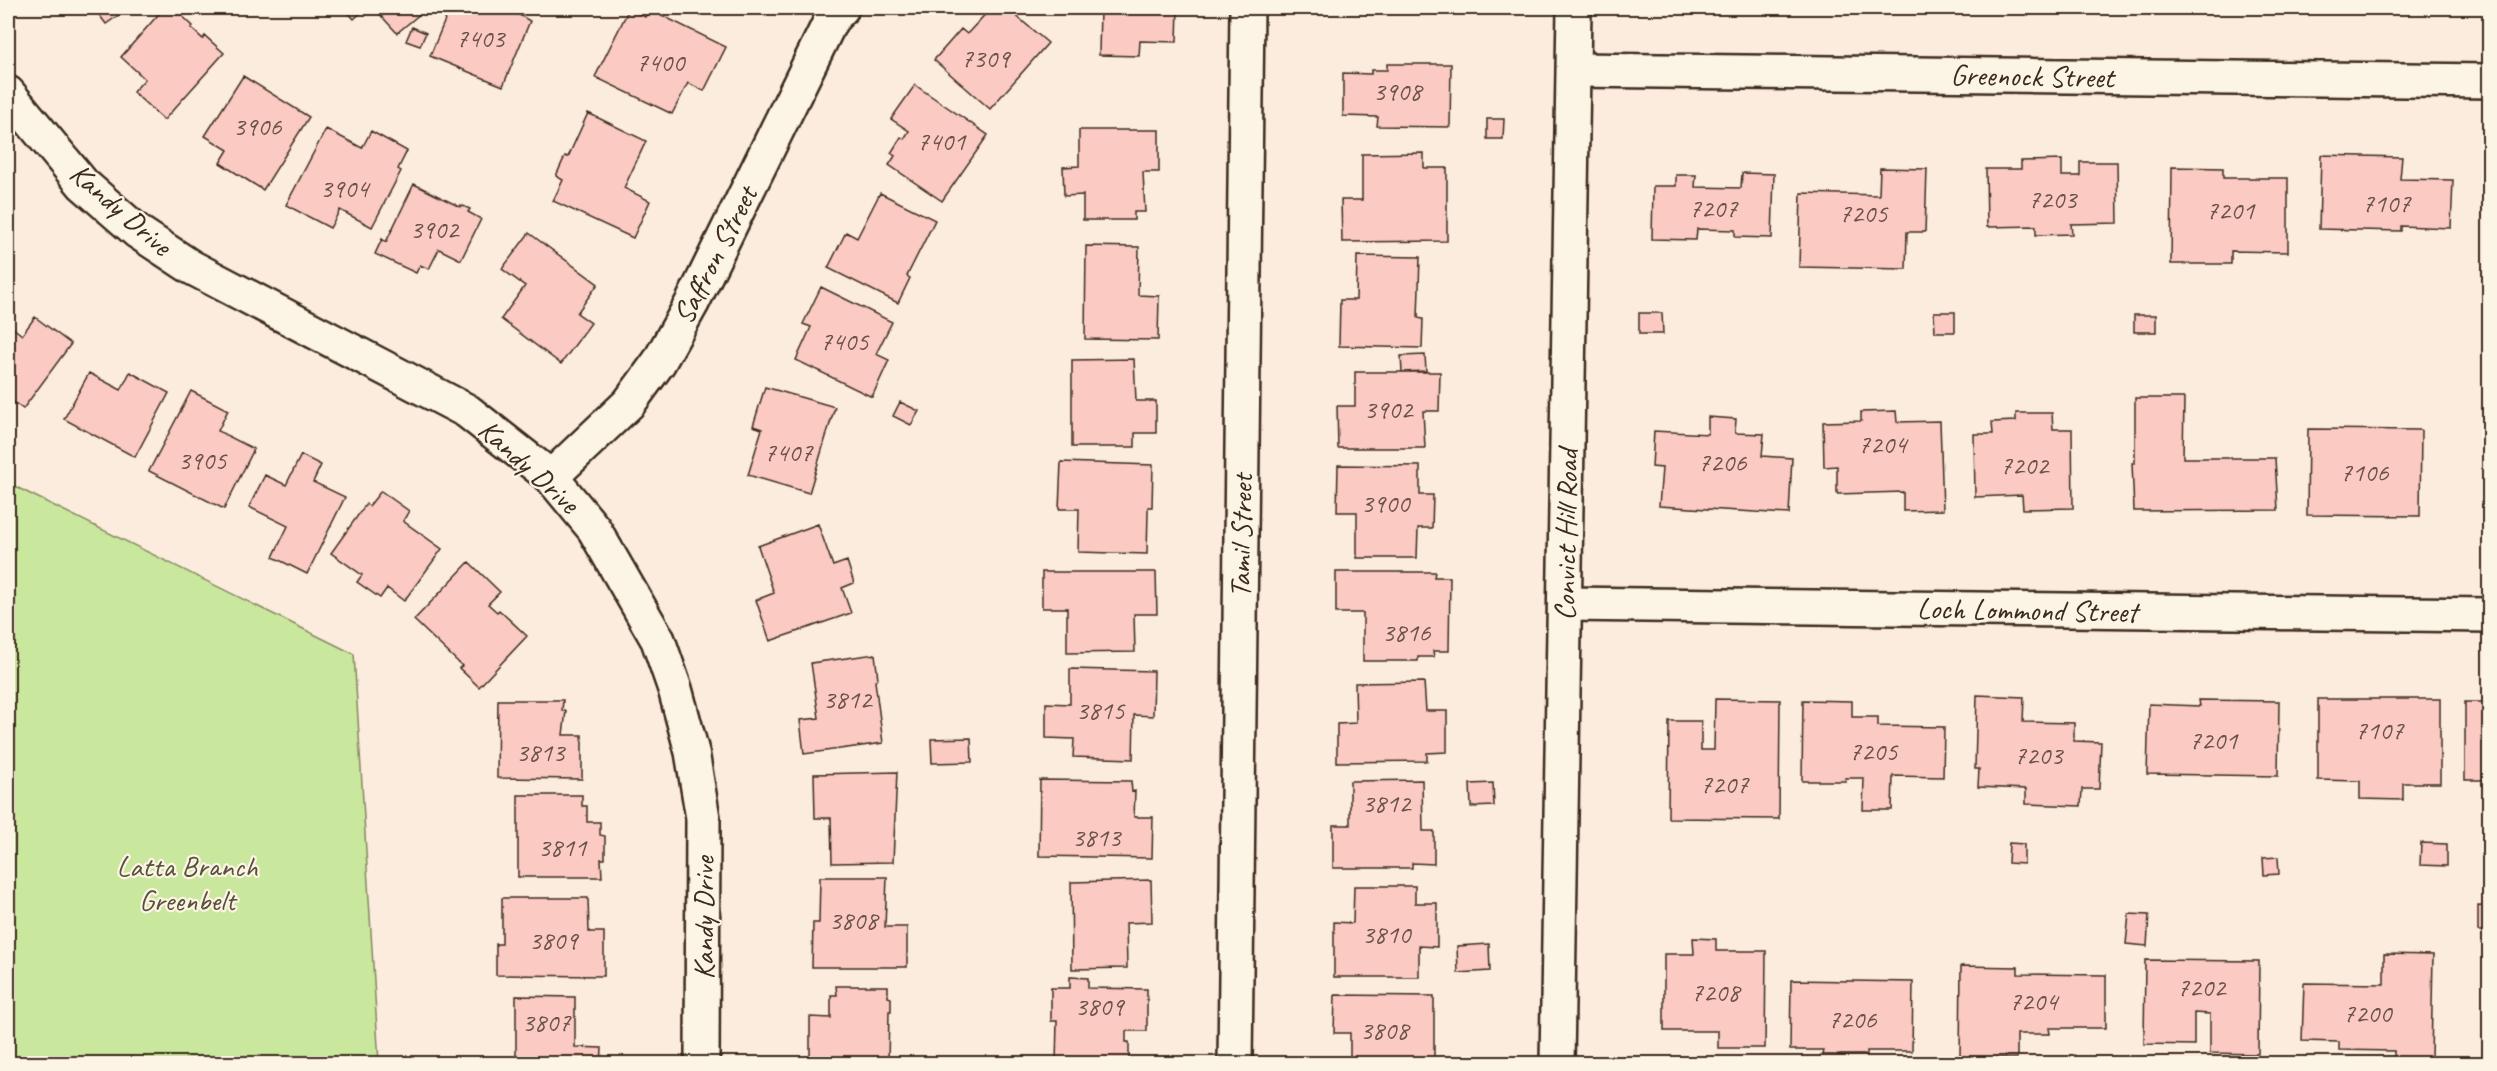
<svg xmlns="http://www.w3.org/2000/svg" width="2497" height="1071" font-family="Caveat,sans-serif">
  <style>
    .green { fill: #cae79e; stroke: #82885e; stroke-width: 1.5 }
    .building { fill: #facac3; stroke: #3b2a1e; stroke-width: 1.5 }
    .lines { fill: none; stroke-linecap: round; stroke-linejoin: round }
    .street-casing { stroke: #3b2a1e; stroke-width: 38 }
    .secondary-casing { stroke: #3b2a1e; stroke-width: 38 }
    .street { stroke: #fcf5e5; stroke-width: 33 }
    .secondary { stroke: #fcf5e5; stroke-width: 33 }
    .labels { text-anchor: middle; dominant-baseline: central; stroke-width: 4.5; stroke-linejoin: round; paint-order: stroke }
    .number-label { font-size: 27px; fill: #6b5247 }
    .street-label { font-size: 30px; fill: #3b2a1e; stroke: #fcf5e5 }
    .park-label { font-size: 30px; fill: #585038; stroke: #fcf5e5 }
  </style>
  <rect width="100%" height="100%" fill="#fcecde"/>
  <filter id="ink" filterUnits="userSpaceOnUse"><feTurbulence type="fractalNoise" baseFrequency=".0167" numOctaves="2"/><feDisplacementMap in="SourceGraphic" scale="12" xChannelSelector="R" yChannelSelector="G"/><feConvolveMatrix kernelMatrix="1 2 1 2 8 2 1 2 1" color-interpolation-filters="sRGB"/></filter>
  <g filter="url(#ink)">
    <path class="green" d="M8,483L354,654L379,1063H8Z"/>
    <path class="building" d="M94,8H129L106,24Z
      M164,8H168L177,15L179,13L193,26L191,28L203,39L205,36L224,53L164,120L133,92L145,79L121,57Z
      M344,8H366L354,19Z
      M374,8H427L397,33Z
      M450,8H498L508,12L509,9L530,21L503,86L430,56Z
      M991,8H1007L1048,43L990,109L934,60L961,29L967,34Z
      M1100,8H1178L1177,42L1140,41L1139,56L1099,55Z
      M629,9L645,17L649,9L726,47L704,91L688,83L672,114L595,77Z
      M412,27L426,33L420,46L406,41Z
      M1387,64H1451L1450,127L1377,126L1378,117L1343,116V73L1371,74V70H1387Z
      M243,76L309,117L263,190L220,163L228,150L205,136Z
      M915,85L988,135L942,201L889,165L895,156L891,153L901,137L904,139L909,131L891,119Z
      M588,113L646,141L624,188L650,201L633,238L553,201L563,180L556,176L565,156L568,157Z
      M1487,119H1504L1503,139H1487Z
      M326,129L362,148L371,131L407,151L398,169L401,171L372,227L340,210L330,228L286,205Z
      M1079,130H1159V172H1143L1145,212H1134V220H1083V195L1064,196L1063,167L1079,166Z
      M1424,153V168H1447V241L1342,242L1341,200H1362V154Z
      M2321,155L2402,157L2400,179L2453,180L2451,228L2401,226V231L2319,229Z
      M2062,160V176H2080V162H2117L2118,223L2071,224L2072,234L2036,235V226L1987,227L1986,169H2021V161Z
      M2172,167L2223,168V178H2288V252L2231,251V264H2171Z
      M1880,168L1927,169L1925,232H1907L1906,269L1799,267L1801,193L1879,195Z
      M1742,173L1774,174L1772,238L1735,237V230L1697,229L1696,240L1652,239L1653,186H1676V175H1696L1695,187L1741,188Z
      M414,184L460,207L461,205L470,209L468,212L481,219L461,260L439,249L429,269L420,265L416,273L375,254L382,239L386,242Z
      M880,193L935,220L907,276L910,278L898,303L828,268L846,232L857,238Z
      M529,233L598,284L577,313L591,323L561,364L501,319L525,286L502,269Z
      M1086,246L1139,247L1138,295L1159,296L1158,340L1085,339Z
      M1357,256L1420,257L1418,318L1423,319L1422,348L1339,346L1340,300H1356Z
      M821,287L892,322L876,354L889,360L872,397L796,360L811,327L803,324Z
      M1934,312H1955V332H1935Z
      M1639,313H1662L1663,334H1639Z
      M2134,315H2156V332H2134Z
      M35,317L71,344L23,409L8,398V324L22,335Z
      M1425,355L1426,371L1402,372L1401,356Z
      M1134,359L1136,401H1156V433H1135V447H1072V360Z
      M130,372L169,393L135,457L64,419L89,373L121,390Z
      M1355,372H1440L1439,411H1423L1425,448H1338L1337,406H1355Z
      M765,387L835,407L809,493L748,475L762,429L753,426Z
      M191,391L228,410L218,431L254,449L224,509L149,471Z
      M2135,398H2184L2183,458H2275L2278,510L2134,511L2132,463H2135Z
      M900,402L919,411L911,425L893,416Z
      M1896,411L1897,422L1940,421L1943,510L1903,511V492L1837,494V466L1824,467L1823,422L1861,421V412Z
      M2016,413H2052L2053,429H2072L2073,508L2023,509L2022,495L1975,497L1974,434H1993L1992,422L2016,421Z
      M1708,417L1736,419L1735,433L1764,434L1762,456L1792,458L1789,514L1659,506L1662,468L1652,467L1654,431L1708,434Z
      M2308,429L2421,430L2420,516L2307,515Z
      M301,455L321,465L313,482L345,497L307,574L273,557L288,526L249,507L265,475L286,485Z
      M1061,462L1153,465L1152,507H1148V512L1147,554L1078,552L1079,509H1059Z
      M1338,465L1420,466V495H1433L1432,528H1418L1417,558H1357V512H1337Z
      M381,491L409,511L403,521L442,549L404,601L387,588L380,598L357,582L362,575L331,553L366,504L369,506Z
      M818,524L833,566L847,561L854,583L842,588L851,613L770,641L756,600L774,593L758,546Z
      M469,562L500,592L488,604L497,612L499,610L527,636L479,687L459,668L462,666L459,663L414,620Z
      M1042,572H1156L1157,614H1134L1135,652L1067,653V608H1042Z
      M1336,572H1435L1434,577H1450L1449,651H1433L1434,657H1418V661H1363V613H1336Z
      M875,654L878,679L875,681L883,743L804,754L800,720L819,718L811,663Z
      M1070,669L1154,671L1153,716L1134,715L1133,759L1073,757L1074,739L1046,738V703L1070,704Z
      M1424,682L1426,711H1447V752L1427,753V761L1337,762V724L1356,723L1355,683Z
      M1977,695L2024,697L2023,722L2074,723V741L2101,742L2099,789H2082L2081,806L2026,804V789L1978,787L1979,769H1975Z
      M1715,699L1780,700L1779,819L1668,818L1669,721H1701V750H1714Z
      M2318,699H2440V783H2403V800L2360,799V781L2318,780Z
      M498,700H563L562,711H566L563,735H582V779L497,778Z
      M1803,700L1852,701V717H1878V726L1944,727L1943,777L1893,776L1892,810H1863L1864,778H1845L1846,781H1802Z
      M2199,700L2279,701L2278,776L2147,774L2149,704L2200,706Z
      M2465,702H2490V780H2465Z
      M971,738L972,762L932,763L931,739Z
      M897,772L893,862L832,863L831,818H815L814,774Z
      M1040,780L1131,781L1132,792L1135,791L1134,817H1153L1152,858L1039,856Z
      M1422,780L1423,831H1434V864L1412,863V868H1333V825H1350V781Z
      M1493,783L1494,806L1471,807L1470,784Z
      M518,795H582V806H587V822H600V835L605,836V859H601L602,877H518Z
      M2009,843L2024,844V864L2008,863Z
      M2421,843L2447,844V866L2420,865Z
      M2278,857L2279,874L2264,875L2263,858Z
      M820,877H887L885,927H907V967H812L813,923H819Z
      M1151,880L1152,922L1126,923L1127,968L1072,969L1071,882Z
      M1354,886H1415V903H1437V947L1419,946V977H1334V922L1353,923Z
      M502,898H588L589,932H604V976L496,975V944H502Z
      M2478,906L2490,907V931H2478Z
      M2129,914L2149,915L2147,946L2126,944Z
      M1693,938L1716,939V951H1766L1765,1048H1718V1031H1664V954H1694Z
      M1489,944L1490,971L1458,973L1457,946Z
      M2384,954L2433,955L2431,1059L2394,1058V1051L2339,1050V1042L2302,1041L2304,983L2384,984Z
      M2145,960L2259,961L2258,1054L2210,1053V1014L2194,1013V1045L2144,1044Z
      M1961,966L2018,967V974L2106,975V1028H2049L2050,1034H2017V1058H1960Z
      M1070,977L1088,978V988L1147,989V1031H1126V1042H1129V1062L1056,1064L1057,1021H1051V988H1070Z
      M1791,980L1913,982L1912,1051H1867V1055H1822L1823,1050H1790Z
      M836,986H888V997L891,998V1011H889L888,1064L810,1063V1017L831,1018V995H837Z
      M1335,995L1434,996V1064H1350V1033H1334Z
      M516,996L575,997V1047L602,1048L601,1064H516Z"/>
    <g class="lines">
      <g class="street-casing">
        <path id="street" d="M1574,70L2490,81
          M8,93L83,184L138,232L191,267L467,411L551,477L594,529L658,640L675,689L692,752L703,818L702,1064
          M551,477L629,403L659,362L692,303L831,20L842,8
          M1565,604L2490,615
          M1235,1064L1247,8"/>
      </g>
      <g class="secondary-casing">
        <path id="secondary" d="M1557,1064L1574,8"/>
      </g>
      <use href="#street" class="street"/>
      <use href="#secondary" class="secondary"/>
    </g>
  </g>
  <g class="labels">
    <g class="number-label">
      <text x="480" y="38">7403</text>
      <text x="985" y="58">7309</text>
      <text x="660" y="62">7400</text>
      <text x="1397" y="91">3908</text>
      <text x="257" y="126">3906</text>
      <text x="941" y="141">7401</text>
      <text x="344" y="188">3904</text>
      <text x="2052" y="199">7203</text>
      <text x="2386" y="203">7107</text>
      <text x="1713" y="208">7207</text>
      <text x="2230" y="210">7201</text>
      <text x="1863" y="213">7205</text>
      <text x="434" y="229">3902</text>
      <text x="844" y="341">7405</text>
      <text x="1388" y="409">3902</text>
      <text x="1882" y="444">7204</text>
      <text x="788" y="452">7407</text>
      <text x="202" y="460">3905</text>
      <text x="1722" y="462">7206</text>
      <text x="2024" y="465">7202</text>
      <text x="2364" y="472">7106</text>
      <text x="1385" y="503">3900</text>
      <text x="1406" y="632">3816</text>
      <text x="847" y="699">3812</text>
      <text x="1100" y="710">3815</text>
      <text x="2379" y="730">7107</text>
      <text x="2213" y="740">7201</text>
      <text x="1873" y="751">7205</text>
      <text x="540" y="752">3813</text>
      <text x="2038" y="755">7203</text>
      <text x="1724" y="784">7207</text>
      <text x="1386" y="803">3812</text>
      <text x="1096" y="837">3813</text>
      <text x="562" y="847">3811</text>
      <text x="853" y="920">3808</text>
      <text x="1386" y="934">3810</text>
      <text x="553" y="940">3809</text>
      <text x="2201" y="987">7202</text>
      <text x="1715" y="992">7208</text>
      <text x="2033" y="1001">7204</text>
      <text x="1099" y="1006">3809</text>
      <text x="2367" y="1013">7200</text>
      <text x="1852" y="1019">7206</text>
      <text x="546" y="1022">3807</text>
      <text x="1384" y="1030">3808</text>
    </g>
    <g class="street-label">
      <text transform="translate(2032 76) rotate(1)">Greenock Street</text>
      <text transform="translate(121 209) rotate(41)">Kandy Drive</text>
      <text transform="translate(715 255) rotate(-63)">Saffron Street</text>
      <text transform="translate(529 466) rotate(42)">Kandy Drive</text>
      <text transform="translate(1566 535) rotate(-89)">Convict Hill Road</text>
      <text transform="translate(1241 536) rotate(-89)">Tamil Street</text>
      <text transform="translate(2027 610) rotate(1)">Loch Lommond Street</text>
      <text transform="translate(703 918) rotate(-90)">Kandy Drive</text>
    </g>
    <g class="park-label">
      <text x="187" y="866">Latta Branch<tspan x="187" dy="34">Greenbelt</tspan></text>
    </g>
  </g>
  <rect width="2497" height="1071" fill="none" stroke="#fcf5e5" stroke-width="30"/>
  <rect x="15" y="15" width="2467" height="1041" fill="none" stroke="#3b2a1e" stroke-width="2" filter="url(#ink)"/>
</svg>
